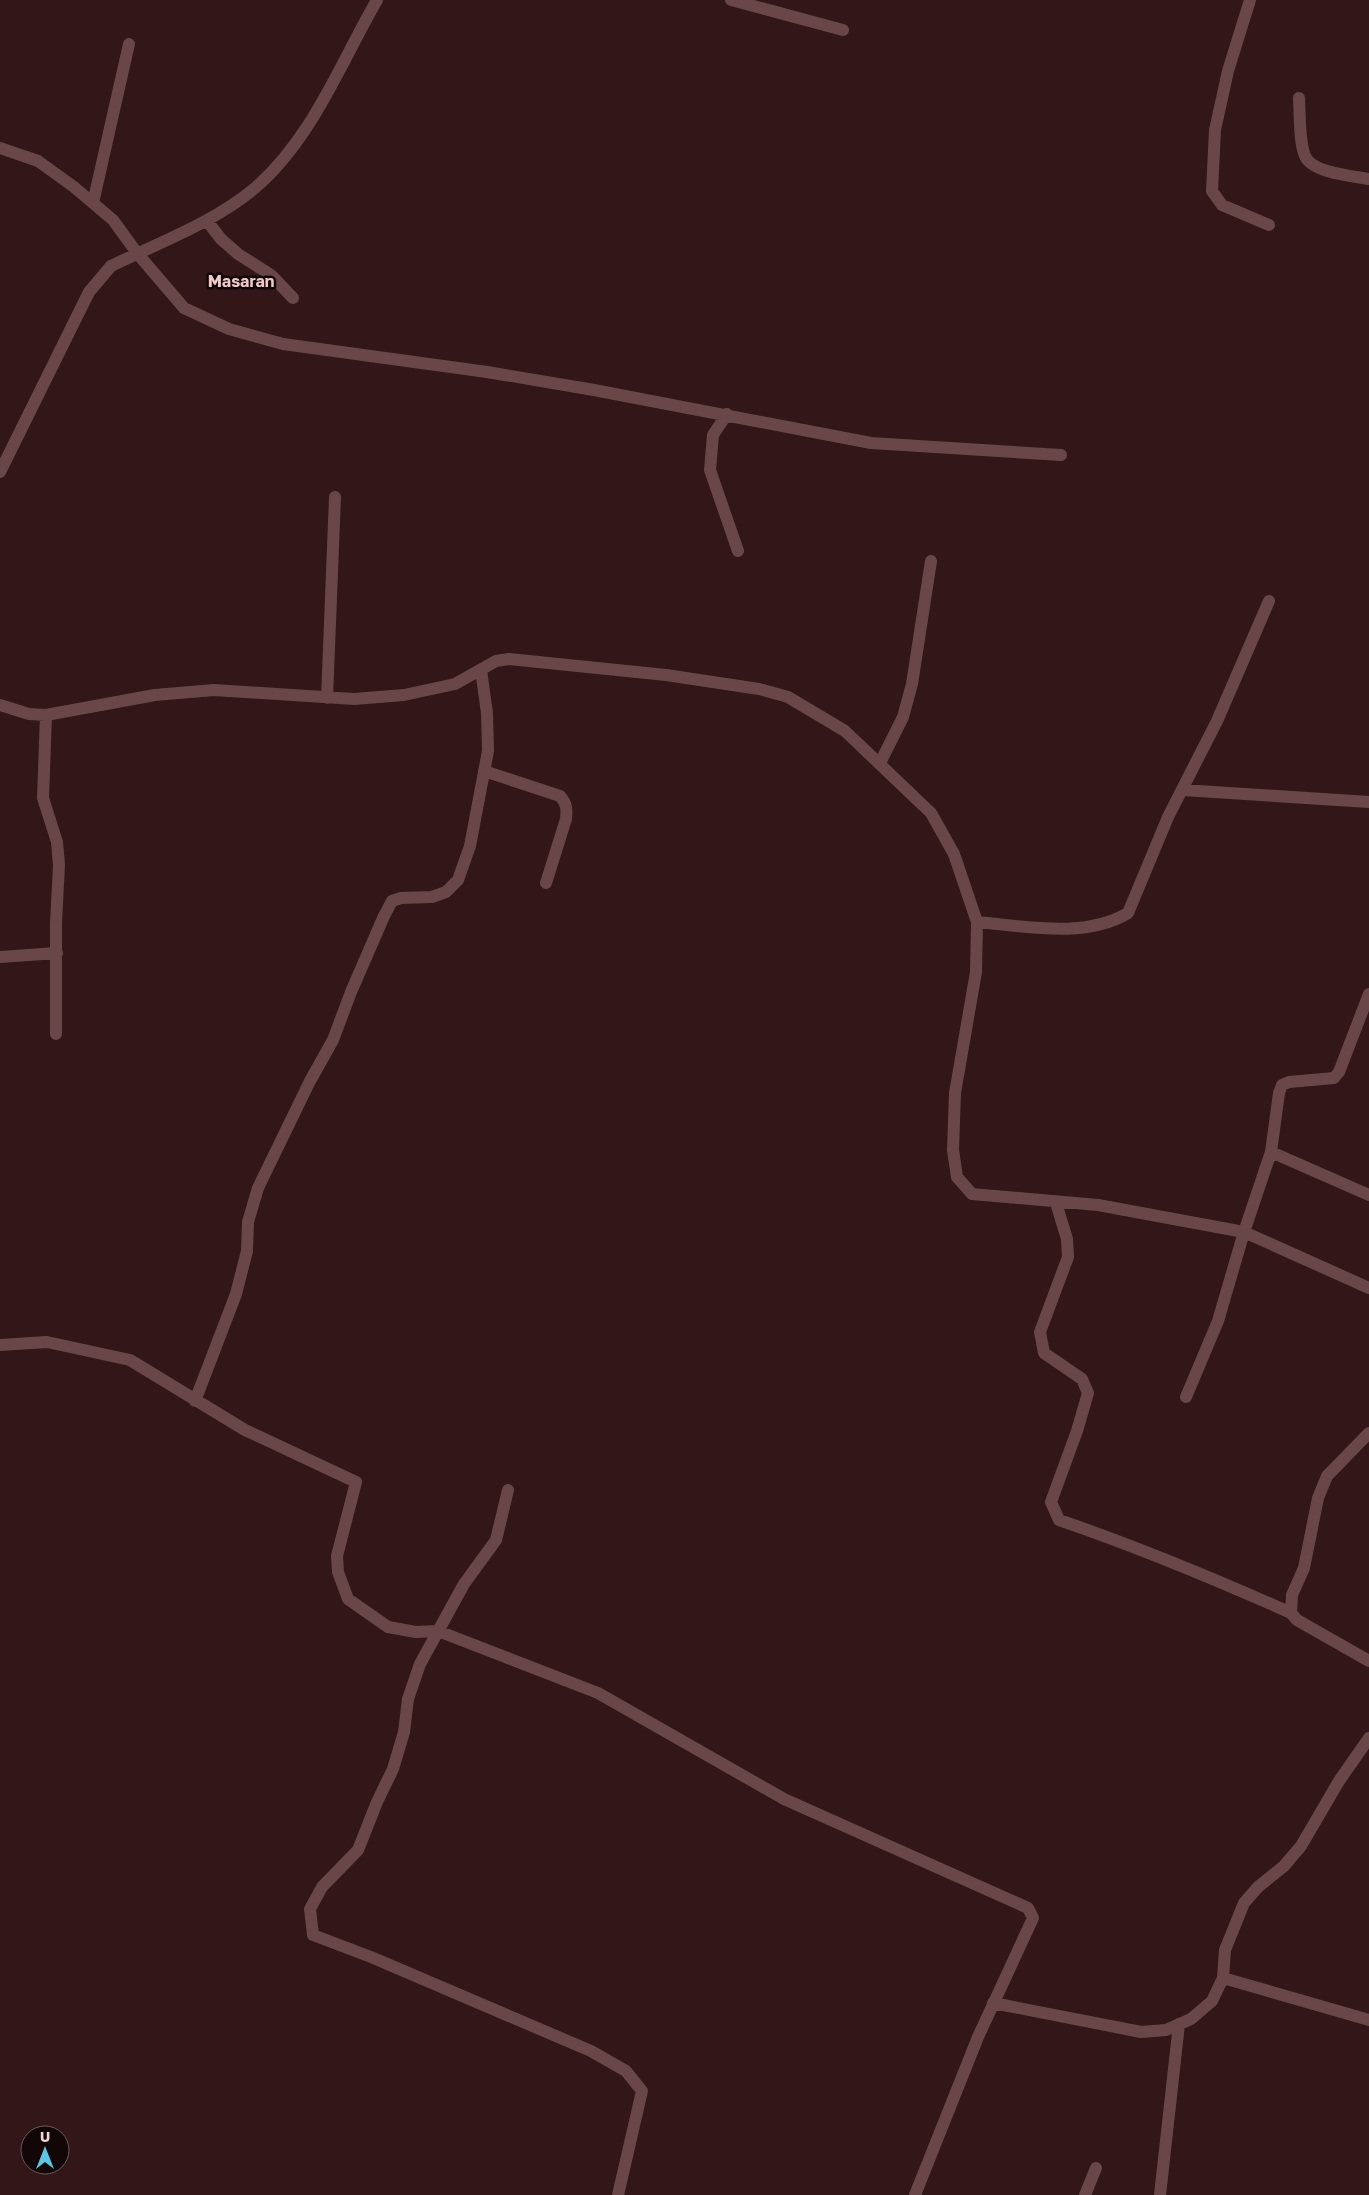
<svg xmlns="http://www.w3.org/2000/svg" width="1369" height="2195" font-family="'Golos Text',sans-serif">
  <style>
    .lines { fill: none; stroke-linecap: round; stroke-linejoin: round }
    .minor { stroke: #694749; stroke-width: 12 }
    .labels { text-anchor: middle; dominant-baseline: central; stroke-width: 5; stroke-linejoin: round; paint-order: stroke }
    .quarter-label { font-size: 16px; font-weight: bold; fill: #f0c8c9; stroke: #120607 }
  </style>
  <rect width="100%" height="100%" fill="#321618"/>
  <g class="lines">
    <path class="minor" d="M731,0L843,30
      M1250,0L1228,71L1215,130L1212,191L1222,205L1269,225
      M1299,98C1300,114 1299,142 1305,156C1312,173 1353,176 1369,179
      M0,148L38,161L74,187L113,220L137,253L184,308L229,329L283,344L487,372L594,390L871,443L1061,455
      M93,203L129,44
      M207,221L221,239L238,254L271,275L293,298
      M727,414L713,435L710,470L738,551
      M0,472L89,292L111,266C160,242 213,223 255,188C312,139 340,64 377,0
      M327,698L335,497
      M0,705L29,714L46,715L155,695L214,690L354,699L404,695L455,684L496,661L509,659L666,675L759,689L788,697L845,731L931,813L954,854L977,922L976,972L955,1093L953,1150L957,1177L972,1194L1098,1205L1244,1232L1369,1288
      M46,715L43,798L57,842L59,865L56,923V1034
      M880,763L903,717L912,684L931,561
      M484,771L560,796C567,804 567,809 566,819L546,883
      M1183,790L1369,802
      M977,922C1025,926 1085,939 1128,913L1168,817L1217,721L1269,601
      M0,957L57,953
      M1369,994L1339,1072L1334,1078L1289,1082L1282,1085L1279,1093L1271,1152L1369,1195
      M1056,1203L1067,1239L1068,1257L1040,1332L1044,1353L1082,1379L1088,1393L1077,1431L1051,1502L1059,1520C1138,1547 1215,1579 1291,1613
      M0,1345L47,1342L130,1360L245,1430L356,1482L337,1556L338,1572L348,1599L388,1627L416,1632L438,1631L598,1693L784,1799L1028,1908L1033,1918L978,2037L915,2195
      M1186,1397L1218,1321L1244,1232L1271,1152
      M195,1401L236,1294L247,1251L248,1222L258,1188L310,1081L333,1040L351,992L384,916L392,901L401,898L432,897L446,892L458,880L470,846L488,751L487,713L481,670
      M1369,1433L1327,1476L1318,1498L1304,1568L1292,1595L1291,1613L1297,1620L1369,1661
      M508,1490L496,1540L464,1584L420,1664L408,1699L404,1732L393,1769L377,1802L358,1850L322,1887L310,1909L313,1935L371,1957L591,2051L626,2071L642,2091L618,2195
      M1223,1978L1369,2020
      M993,2003L1141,2032L1166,2030L1191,2019L1212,2001L1223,1978L1225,1950L1244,1903L1258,1887L1284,1866L1301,1846L1339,1781L1369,1738
      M1085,2195L1096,2168
      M1160,2195L1179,2024"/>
  </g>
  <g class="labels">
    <g class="quarter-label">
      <text x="241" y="281">Masaran</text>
    </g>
  </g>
  <g transform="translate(45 2150)"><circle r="24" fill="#120607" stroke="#695a5a"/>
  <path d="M0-4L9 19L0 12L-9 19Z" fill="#5ac8e5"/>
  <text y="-8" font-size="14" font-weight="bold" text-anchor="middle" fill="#ebd7d7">U</text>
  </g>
</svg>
